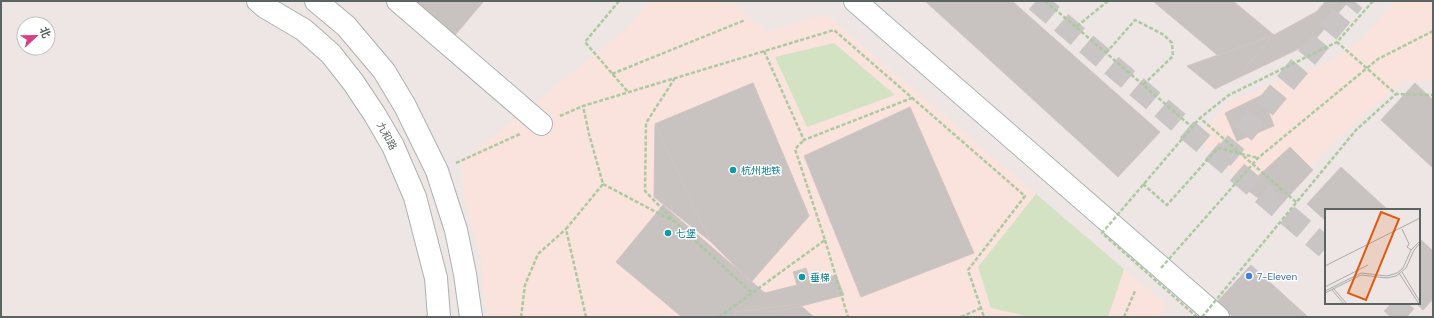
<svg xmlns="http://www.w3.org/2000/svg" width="1434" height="318" font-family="'DM Sans','Noto Sans SC',sans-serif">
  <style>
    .commercial { fill: #fae3dc }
    .green { fill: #d3e2c3 }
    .building { fill: #c8c2c1; stroke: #d1c5c3 }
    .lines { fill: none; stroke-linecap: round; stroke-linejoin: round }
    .minor-tunnel { stroke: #c9c5c4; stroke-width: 22; stroke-dasharray: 22 11; stroke-linecap: butt }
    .minor-casing { stroke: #adb2b3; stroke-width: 24 }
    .path { stroke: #acc9a2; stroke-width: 2.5; stroke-dasharray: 4 2; stroke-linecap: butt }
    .minor { stroke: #fff; stroke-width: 22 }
    .path-bridge { stroke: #acc9a2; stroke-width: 2.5; stroke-dasharray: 4 2; stroke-linecap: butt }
    .culture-dot { fill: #0f9aa8; stroke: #fff; stroke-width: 1.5 }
    .shop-dot { fill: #3f7fe0; stroke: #fff; stroke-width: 1.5 }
    .labels { text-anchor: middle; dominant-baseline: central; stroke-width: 3; stroke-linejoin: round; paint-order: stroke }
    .street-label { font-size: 10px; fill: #5c6363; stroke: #fff }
    .culture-label { font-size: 10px; fill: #0d838f; stroke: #fff; text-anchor: start }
    .shop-label { font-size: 10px; fill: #366cbe; stroke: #fff; text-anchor: start }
    .inset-road { fill: none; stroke: #aaaaa8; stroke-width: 1 }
    .view { fill: #e15a10; fill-opacity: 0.15; stroke: #e15a10; stroke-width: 2 }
    .inset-edge { fill: none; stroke: #5c6363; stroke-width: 2 }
  </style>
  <rect width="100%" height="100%" fill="#ede6e4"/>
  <path class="commercial" d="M650,1H731L766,32L826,14L1036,194L978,268L991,308L1031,317H487L480,251L465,202L461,162L623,32Z
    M1395,1H1433V81H1403L1334,141L1272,209L1196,137L1232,100L1328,62L1363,38Z
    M1124,269L1166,304L1163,317H1108Z"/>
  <path class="green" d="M834,43L895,95L807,127L775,57Z
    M1036,194L1124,269L1108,317H1031L991,308L978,267Z"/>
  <path class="building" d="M415,1H484L455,35Z
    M925,1H1012L1160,132L1118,177Z
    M1155,1H1233L1274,35L1240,74L1154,2Z
    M1326,1H1349L1313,42L1215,89L1187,66L1274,35L1316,12Z
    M753,83L809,216L751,282L710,241L655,124Z
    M753,83L809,216L751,282L710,241L654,197L655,124Z
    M1415,83L1433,100V168L1381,120Z
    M1262,95L1274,126L1237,141L1225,113Z
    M910,107L974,253L861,297L804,156Z
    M1290,147L1313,170L1275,211L1245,188Z
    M1341,167L1388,210H1326V221L1307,204Z
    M663,205L765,293L836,275L844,295L782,311L789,317H682L616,262Z
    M1419,238L1433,251V299L1423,310L1416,303H1419Z
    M1251,265L1308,317H1233L1217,302Z
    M806,268L810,281L797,285L793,272Z
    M799,304L814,317H736L735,312Z"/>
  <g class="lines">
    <path class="minor-tunnel" d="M1036,1L1326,248
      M1222,159L1354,1
      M1391,303L1407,317"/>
    <g class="minor-casing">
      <path id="minor" d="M258,1L265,7L304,30L331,54L353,82L375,115L393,146L415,197L436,278L439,317
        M316,1L346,26L384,71L405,106L437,171L456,230L465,274L471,317
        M398,1L541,124
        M855,1L1218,317"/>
    </g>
    <path class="path" d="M619,1L585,42L628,92
      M1045,1L1076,27
      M1108,1L1076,27L1192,127
      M1373,1L1337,42L1396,94L1433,95
      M764,51L804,140L912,98
      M1106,53L1135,20L1164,35L1172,43L1173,56L1143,85
      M612,74L745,20
      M675,78L646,123L645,191L675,222L752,293
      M560,116L583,106
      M456,163L520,134
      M603,184L673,221
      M825,240L848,317
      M521,317L525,285L538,254L566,229
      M586,317L566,229L603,184L589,134L583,106L834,30L1025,196L968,270L984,317
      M719,317L825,240L795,149L804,140
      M961,317L981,308
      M1124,317L1135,291"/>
    <use href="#minor" class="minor"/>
    <path class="path-bridge" d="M1143,184L1167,205L1218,148L1258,158
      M1296,202L1200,118L1229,95L1337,42
      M1161,268L1258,158L1378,59L1433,31
      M1197,317L1102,233L1200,118
      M1202,317L1356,130L1396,94"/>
  </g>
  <g class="culture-dot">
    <circle cx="733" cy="170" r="4"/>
    <circle cx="668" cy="233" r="4"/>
    <circle cx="802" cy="277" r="4"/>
  </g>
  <circle class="shop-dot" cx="1249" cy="276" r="4"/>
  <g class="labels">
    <g class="street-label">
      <text transform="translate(387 136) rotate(62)">九和路</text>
    </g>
    <g class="culture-label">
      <text x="741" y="170">杭州地铁</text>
      <text x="676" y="233">七堡</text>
      <text x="810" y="277">垂梯</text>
    </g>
    <g class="shop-label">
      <text x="1257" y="276">7-Eleven</text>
    </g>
  </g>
  <g transform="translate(1325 209)">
    <rect width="95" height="95" fill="#ede6e4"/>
    <path class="inset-road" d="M77,20L84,35L82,38L86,41M0,57L95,9M77,63L95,93M74,64L94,95M0,78L43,56M8,79L22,95M7,81L19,95M0,82L36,64L62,67L72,64L78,59L86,41L95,32M0,84L36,66L62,69L71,67L81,59L89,41L95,34"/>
    <path class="view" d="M56,3L74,10L41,91L23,84Z"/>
    <rect width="95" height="95" class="inset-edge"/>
  </g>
  <rect width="1434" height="318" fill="none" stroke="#5c6363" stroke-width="4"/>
  <g transform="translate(36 36) rotate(68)"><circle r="19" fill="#ffffff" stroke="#bec1c1"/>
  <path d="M0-3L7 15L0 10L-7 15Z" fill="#d64184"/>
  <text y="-6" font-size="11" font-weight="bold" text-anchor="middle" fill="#5c6363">北</text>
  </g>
</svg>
